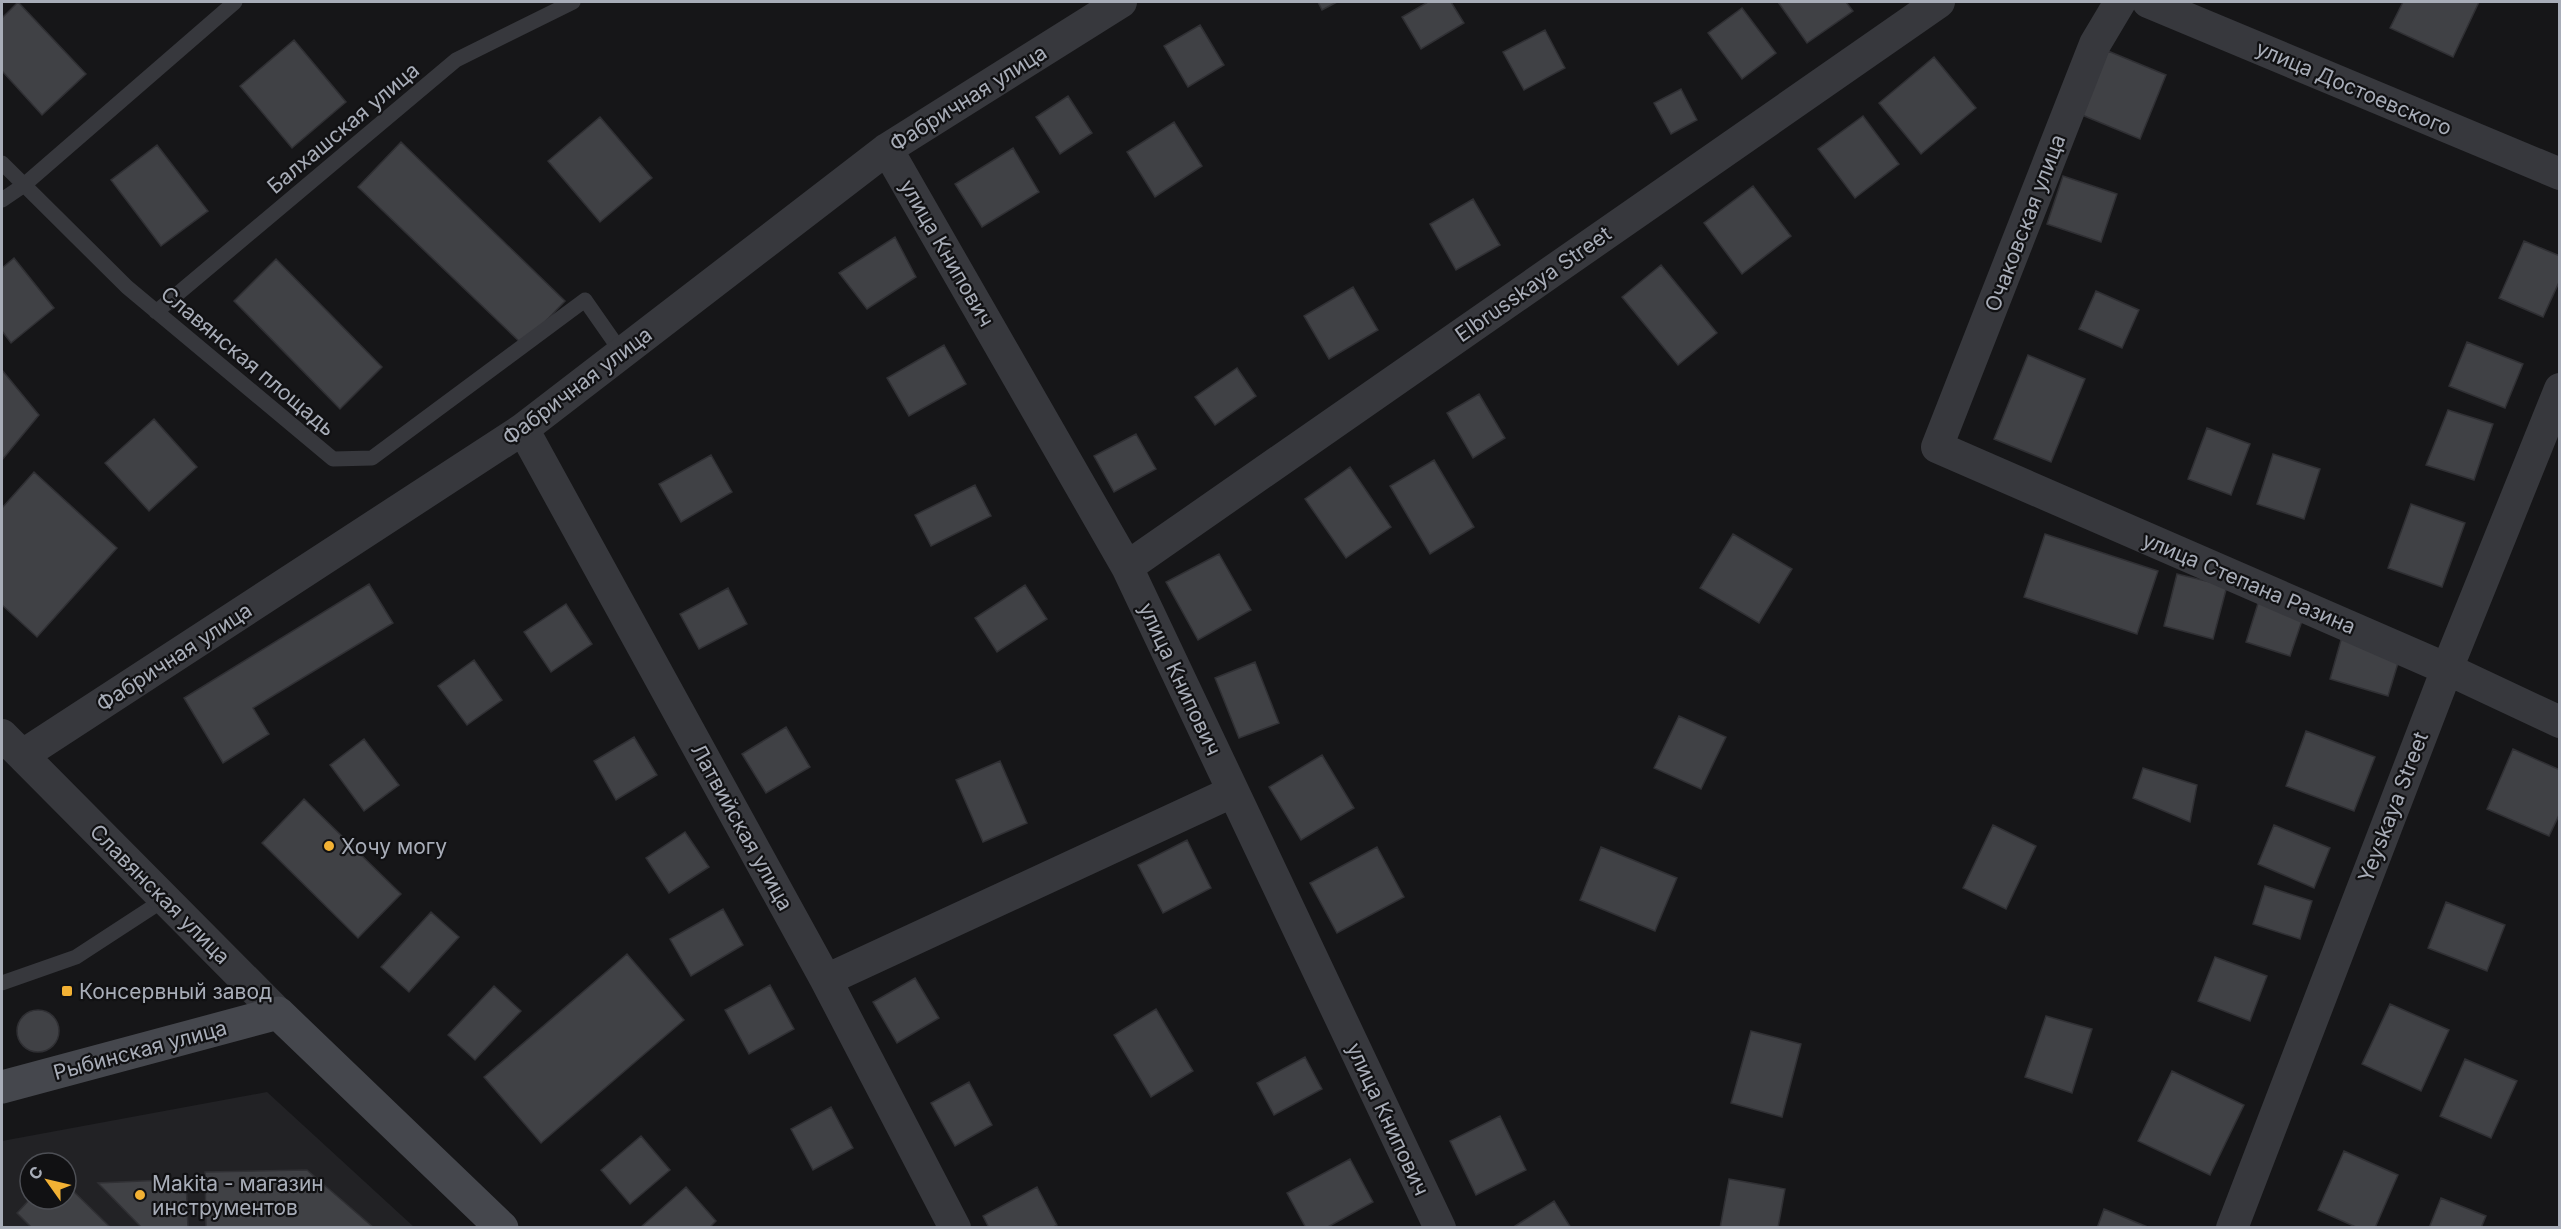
<svg xmlns="http://www.w3.org/2000/svg" width="2561" height="1229" font-family="Inter,sans-serif">
  <style>
    .built { fill: #222225; fill-rule: evenodd }
    .building { fill: #404145; stroke: #303034; stroke-width: 1.5 }
    .lines { fill: none; stroke-linecap: round; stroke-linejoin: round }
    .service { stroke: #37383d; stroke-width: 15 }
    .minor { stroke: #37383d; stroke-width: 32 }
    .secondary { stroke: #45474d; stroke-width: 33 }
    .poi-dot { fill: #f2b134; stroke: #111113; stroke-width: 2 }
    .labels { text-anchor: middle; dominant-baseline: central; stroke-width: 4.5; stroke-linejoin: round; paint-order: stroke }
    .street-label { font-size: 21px; fill: #a8adb8; stroke: #111113 }
    .poi-label { font-size: 21px; fill: #a8adb8; stroke: #111113; text-anchor: start }
  </style>
  <rect width="100%" height="100%" fill="#161618"/>
  <path class="built" d="M267,1092L414,1227L2,1228V1141ZM30,1163H66V1199H30Z"/>
  <path class="building" d="M18,2L86,74L42,115L2,71V18Z
    M1318,2H1337L1322,10Z
    M1428,2H1451L1464,23L1421,49L1402,17Z
    M1778,2H1846L1853,11L1807,43Z
    M2403,2H2479L2453,57L2390,28Z
    M1742,8L1776,53L1742,79L1708,33Z
    M1200,25L1224,65L1188,87L1164,46Z
    M1545,30L1565,68L1524,90L1503,52Z
    M294,40L346,102L292,148L240,86Z
    M2108,51L2166,75L2140,139L2082,115Z
    M1934,57L1976,108L1921,154L1879,103Z
    M1681,89L1697,120L1671,134L1654,103Z
    M1068,96L1092,133L1060,154L1036,117Z
    M1863,116L1899,164L1855,198L1818,149Z
    M600,117L652,178L600,222L548,161Z
    M1174,122L1202,166L1155,197L1127,152Z
    M401,142L565,301L523,345L358,187Z
    M157,145L208,211L161,246L111,180Z
    M1013,148L1039,192L982,227L955,184Z
    M2063,176L2117,194L2101,242L2047,224Z
    M1753,186L1791,236L1742,274L1704,223Z
    M1473,199L1500,245L1456,270L1430,224Z
    M895,237L916,277L867,309L839,273Z
    M2524,241L2560,256V280L2543,317L2499,298Z
    M14,258L54,308L11,343L2,331V268Z
    M276,259L382,367L340,409L234,301Z
    M1661,265L1717,333L1678,365L1622,297Z
    M1353,287L1378,330L1329,359L1304,316Z
    M2096,291L2139,310L2122,348L2079,329Z
    M2467,342L2523,364L2505,408L2449,386Z
    M944,345L966,384L909,416L887,378Z
    M2028,355L2085,379L2051,462L1994,439Z
    M1237,368L1256,396L1215,425L1195,397Z
    M2,370L39,415L2,460Z
    M1479,394L1505,438L1473,458L1447,413Z
    M2448,410L2493,424L2474,480L2426,465Z
    M154,419L197,467L149,511L105,463Z
    M2207,428L2250,444L2231,495L2188,479Z
    M1136,434L1156,469L1114,492L1094,456Z
    M2273,454L2320,469L2304,519L2257,504Z
    M711,455L732,492L681,522L659,484Z
    M1434,460L1474,527L1430,554L1390,486Z
    M1350,467L1391,527L1346,558L1305,499Z
    M34,472L117,548L37,637L2,605V508Z
    M975,485L991,516L931,546L915,515Z
    M2411,504L2465,523L2442,587L2388,568Z
    M1733,534L1792,569L1759,623L1700,588Z
    M2045,534L2158,571L2137,634L2024,597Z
    M1219,554L1251,610L1198,640L1166,582Z
    M2177,574L2227,586L2213,639L2164,626Z
    M369,584L393,623L253,708L269,734L223,763L184,698Z
    M1025,585L1047,619L997,652L975,618Z
    M728,588L747,624L699,649L680,614Z
    M2260,597L2305,612L2290,656L2246,642Z
    M566,604L592,644L551,672L524,632Z
    M2343,633L2402,650L2388,696L2330,679Z
    M474,660L502,700L467,725L438,686Z
    M1255,662L1279,723L1239,738L1215,678Z
    M1679,716L1726,737L1701,789L1654,768Z
    M786,727L810,767L766,793L742,754Z
    M2306,731L2375,757L2354,811L2286,786Z
    M634,737L657,775L616,800L594,761Z
    M364,739L399,785L364,811L330,765Z
    M2513,749L2560,770V813L2549,836L2487,809Z
    M1322,755L1354,808L1301,840L1269,787Z
    M1000,761L1027,823L983,842L956,780Z
    M2143,768L2197,785L2190,822L2133,798Z
    M304,799L401,894L358,938L262,843Z
    M1993,825L2036,846L2006,909L1963,888Z
    M2274,825L2330,848L2314,888L2258,864Z
    M685,832L709,867L669,893L646,858Z
    M1187,840L1211,888L1163,913L1138,865Z
    M1377,847L1404,897L1337,933L1310,883Z
    M1601,847L1677,878L1655,931L1580,900Z
    M2265,886L2312,901L2300,939L2253,924Z
    M2446,902L2505,925L2487,971L2428,948Z
    M723,909L743,945L691,976L670,939Z
    M431,912L459,937L409,992L381,967Z
    M627,954L684,1020L541,1143L484,1077Z
    M2215,957L2267,976L2250,1021L2198,1001Z
    M915,978L939,1018L897,1043L873,1002Z
    M770,985L794,1029L749,1054L725,1010Z
    M494,986L521,1011L475,1060L448,1035Z
    M2390,1004L2449,1030L2421,1091L2362,1064Z
    M1156,1009L1193,1071L1151,1097L1114,1035Z
    M17 1031a21 21 0 1 1 42 0a21 21 0 1 1-42 0Z
    M2046,1016L2092,1029L2072,1093L2025,1077Z
    M1751,1031L1801,1044L1782,1117L1731,1103Z
    M1305,1057L1322,1089L1274,1115L1257,1083Z
    M2465,1059L2517,1081L2491,1138L2440,1116Z
    M2172,1071L2244,1105L2210,1175L2138,1141Z
    M969,1082L992,1125L955,1146L931,1103Z
    M831,1107L853,1148L813,1170L791,1129Z
    M1500,1116L1526,1170L1476,1195L1450,1141Z
    M641,1136L670,1170L630,1204L601,1170Z
    M2344,1151L2398,1175L2375,1228H2358L2318,1210Z
    M1350,1159L1373,1202L1326,1228H1306L1287,1193Z
    M307,1170L374,1228H206L205,1172Z
    M186,1179L188,1228H142L98,1183Z
    M1729,1179L1785,1189L1778,1228H1720Z
    M66,1184L111,1228H32L17,1213L30,1199H66Z
    M686,1187L716,1221L709,1228L641,1227Z
    M1037,1187L1057,1225L1052,1228H989L983,1216Z
    M2441,1198L2486,1216L2481,1228H2429Z
    M1554,1201L1571,1228H1512Z
    M2104,1209L2150,1228H2097Z"/>
  <g class="lines">
    <path class="service" d="M2,163L127,287L333,459L372,458L585,300L622,353
      M2,200L24,185L235,2
      M156,312L456,60L573,2
      M2,983L76,957L165,899"/>
    <path class="minor" d="M2120,2L2095,44L1937,447L2447,669L2560,722
      M2148,2L2560,174
      M887,149L1127,567L1440,1228
      M523,429L826,980L955,1228
      M1127,567L1939,2
      M2,735L278,1013
      M23,755L523,429L887,149L1121,2
      M826,980L1232,792
      M2232,1228L2447,669L2560,389"/>
    <path class="secondary" d="M2,1087L278,1013L502,1228"/>
  </g>
  <g class="poi-dot">
    <circle cx="329" cy="846" r="6"/>
    <rect x="61" y="985" width="12" height="12" rx="3"/>
    <circle cx="140" cy="1195" r="6"/>
  </g>
  <g class="labels">
    <g class="street-label">
      <text transform="translate(2354 88) rotate(23)">улица Достоевского</text>
      <text transform="translate(968 98) rotate(-32)">Фабричная улица</text>
      <text transform="translate(343 128) rotate(-40)">Балхашская улица</text>
      <text transform="translate(2025 223) rotate(-69)">Очаковская улица</text>
      <text transform="translate(947 253) rotate(60)">улица Книпович</text>
      <text transform="translate(1533 284) rotate(-35)">Elbrusskaya Street</text>
      <text transform="translate(248 361) rotate(40)">Славянская площадь</text>
      <text transform="translate(577 386) rotate(-37)">Фабричная улица</text>
      <text transform="translate(2249 583) rotate(23)">улица Степана Разина</text>
      <text transform="translate(174 657) rotate(-33)">Фабричная улица</text>
      <text transform="translate(1180 679) rotate(65)">улица Книпович</text>
      <text transform="translate(2393 807) rotate(-69)">Yeyskaya Street</text>
      <text transform="translate(742 827) rotate(61)">Латвийская улица</text>
      <text transform="translate(160 894) rotate(45)">Славянская улица</text>
      <text transform="translate(140 1050) rotate(-15)">Рыбинская улица</text>
      <text transform="translate(1388 1119) rotate(65)">улица Книпович</text>
    </g>
    <g class="poi-label">
      <text x="341" y="846">Хочу могу</text>
      <text x="79" y="991">Консервный завод</text>
      <text x="152" y="1183">Makita - магазин<tspan x="152" dy="24">инструментов</tspan></text>
    </g>
  </g>
  <rect width="2561" height="1229" fill="none" stroke="#a8adb8" stroke-width="6"/>
  <g transform="translate(48 1181) rotate(304)"><circle r="28" fill="#111113" stroke="#4d4f55" stroke-width="1.5"/>
  <path d="M0-4.5L10 22L0 15L-10 22Z" fill="#f2b134"/>
  <text y="-9" font-size="16" font-weight="bold" text-anchor="middle" fill="#a8adb8">С</text>
  </g>
</svg>
